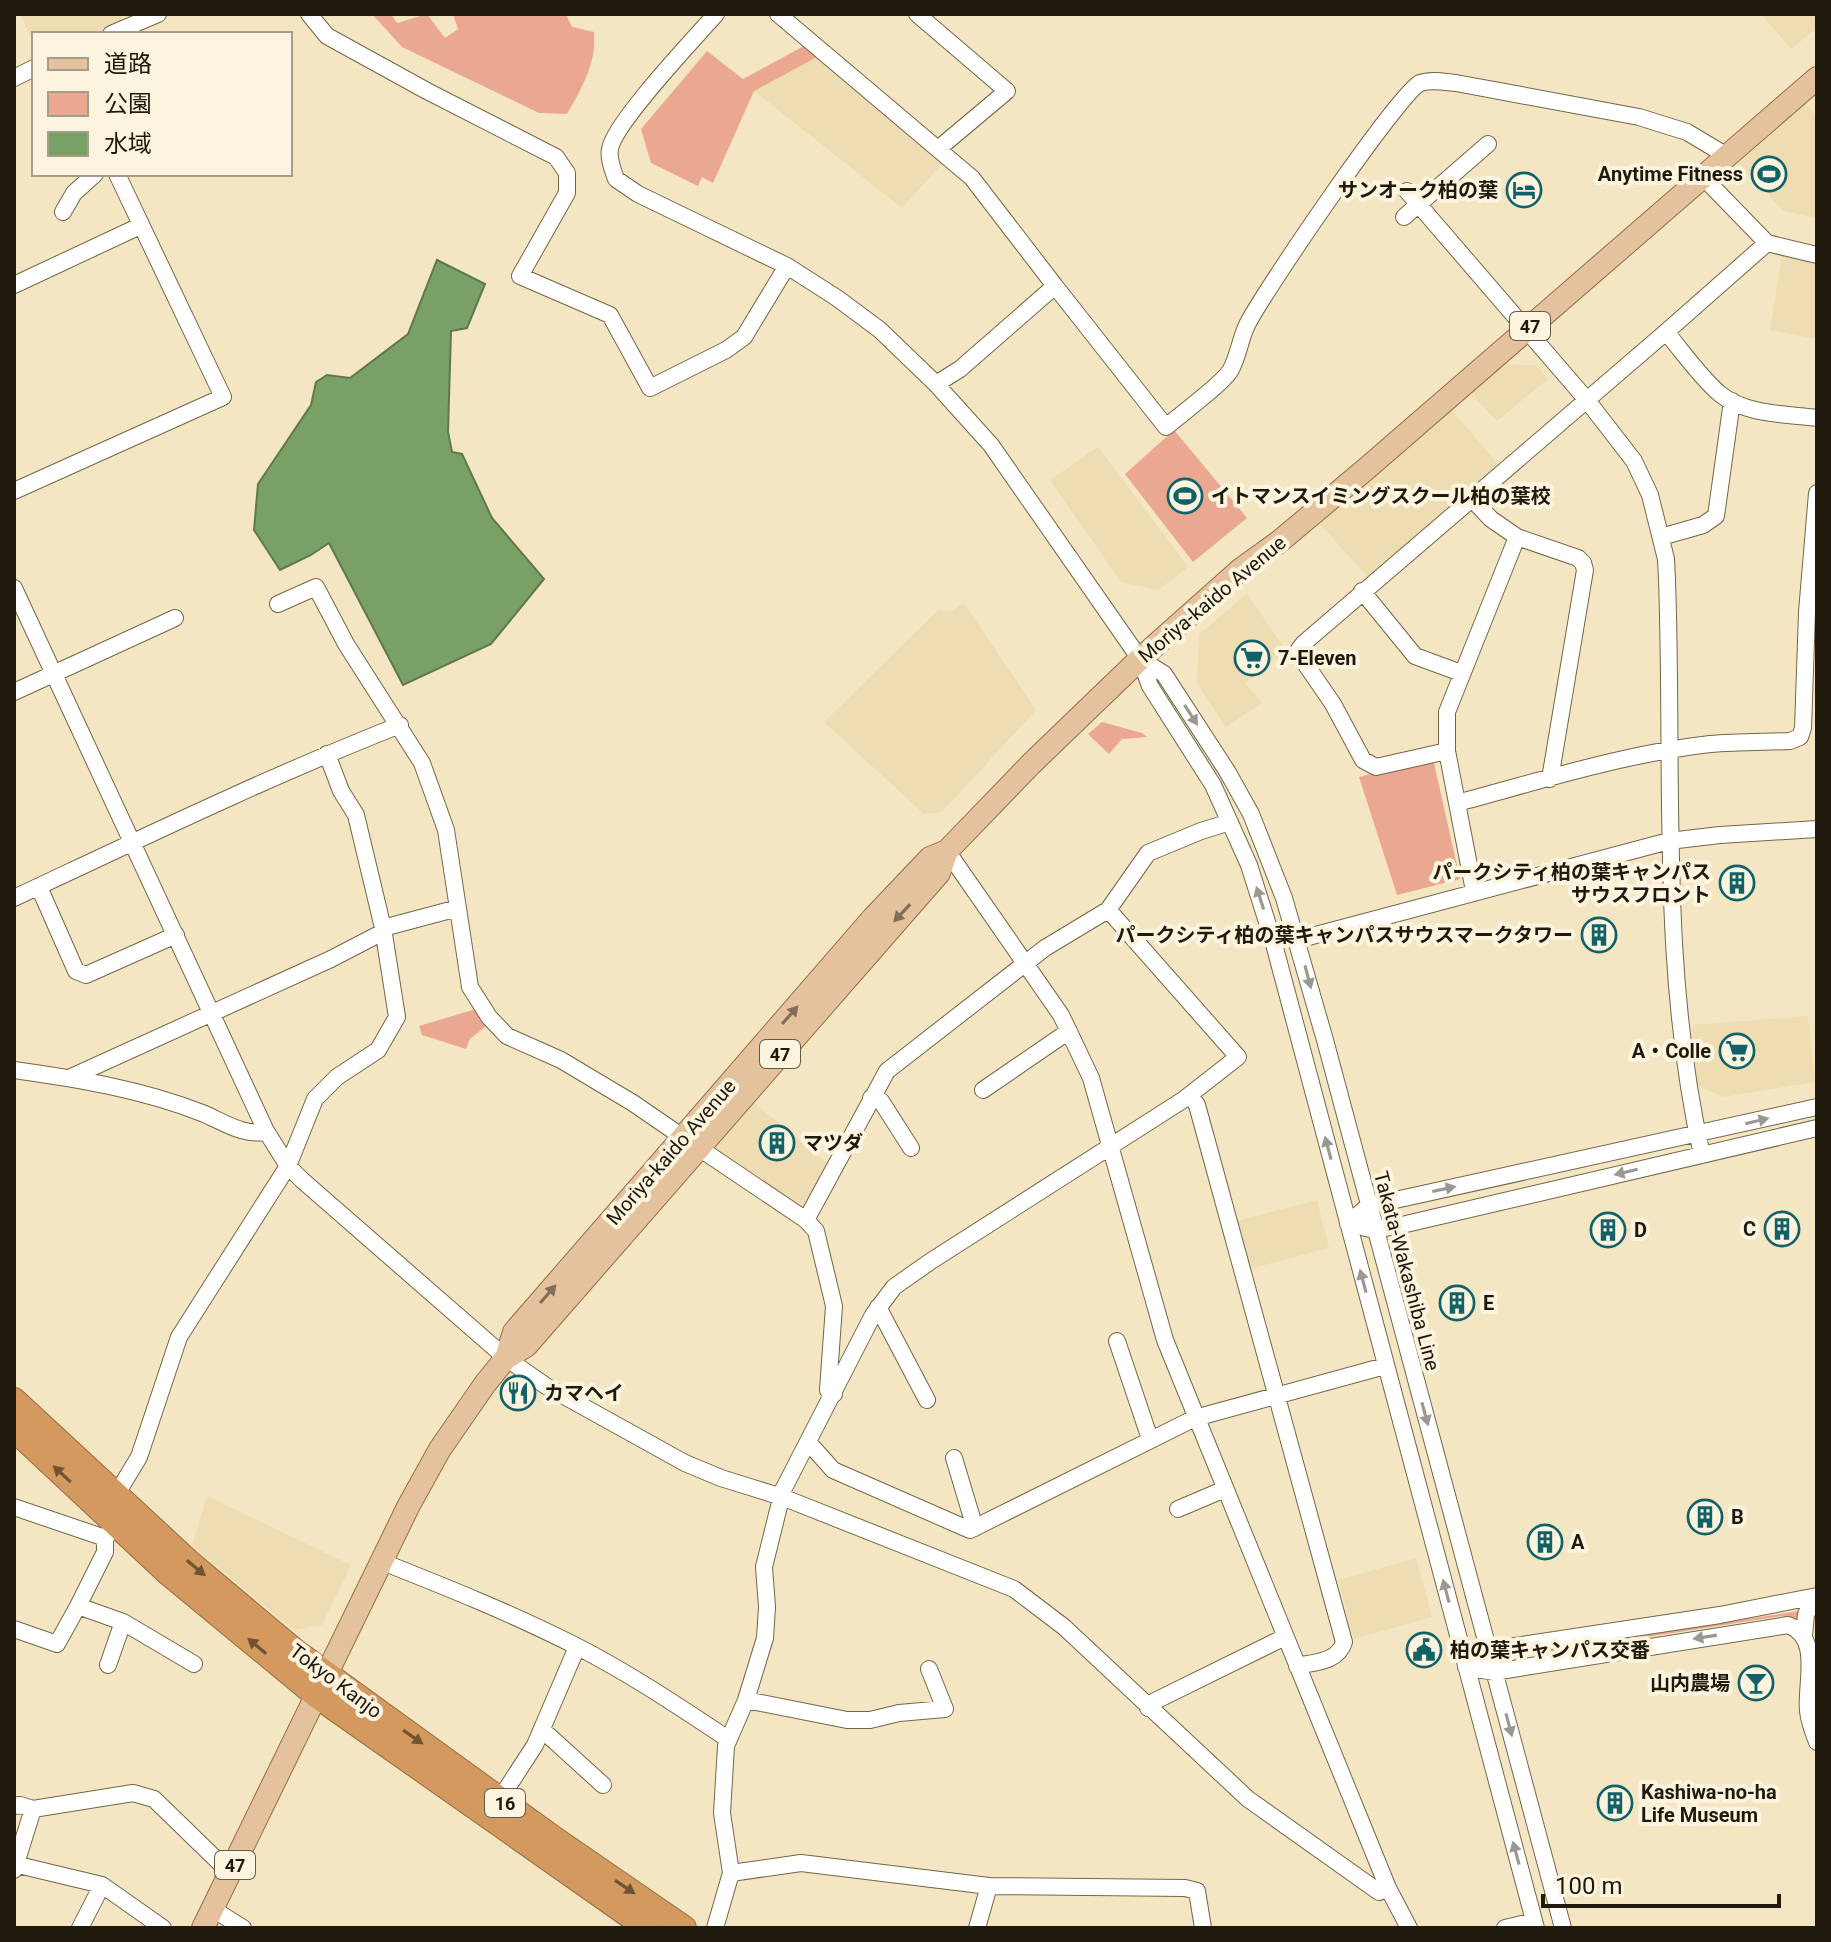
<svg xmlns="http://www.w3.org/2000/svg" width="1831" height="1942" font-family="Roboto,'Noto Sans JP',sans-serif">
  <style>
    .built { fill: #eedcb2 }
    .green { fill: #e9a88f }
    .water { fill: #7aa165; stroke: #5f784b; stroke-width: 2 }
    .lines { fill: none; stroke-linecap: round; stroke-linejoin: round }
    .minor-casing { stroke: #736647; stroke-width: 18 }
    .major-casing { stroke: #946d42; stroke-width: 24 }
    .highway-casing { stroke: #946d42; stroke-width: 26 }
    .minor { stroke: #fff; stroke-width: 16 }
    .major { stroke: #e5c29e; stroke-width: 22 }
    .highway { stroke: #d3995e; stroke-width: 24 }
    .oneway { fill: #9b9892 }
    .oneway2 { fill: #826e56 }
    .oneway3 { fill: #715331 }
    .labels { text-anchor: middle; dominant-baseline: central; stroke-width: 8; stroke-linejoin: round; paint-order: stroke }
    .shield { fill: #fdf4df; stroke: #625b4c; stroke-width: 2 }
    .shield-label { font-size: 18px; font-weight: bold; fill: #201a0d }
    .poi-label { font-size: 20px; font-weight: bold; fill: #201a0d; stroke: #fdf4df; text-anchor: start }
    .street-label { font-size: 20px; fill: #201a0d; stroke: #fdf4df }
  </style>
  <rect width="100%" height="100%" fill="#f5e6c3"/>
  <path class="built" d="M20,14H120L124,22L96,34H34V44Z
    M1761,14H1817V28L1791,49Z
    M817,57L942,164L902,208L754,91Z
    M1805,103L1817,117V218L1783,211L1739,163Z
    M1782,255L1817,263V339L1770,330Z
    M1504,364L1536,365L1548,379L1497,421L1470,393Z
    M1451,409L1498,464L1368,577L1319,523Z
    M1098,447L1188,567L1158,590L1121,582L1050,480Z
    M1247,594L1286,650L1245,683L1262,703L1226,727L1197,684L1199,634Z
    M964,603L1036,710L942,812L924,814L824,722L938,610L951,612Z
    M1808,1016L1815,1082L1723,1097L1697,1085L1692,1025Z
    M753,1102L827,1163L802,1210L711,1151Z
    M1317,1200L1329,1248L1249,1269L1237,1221Z
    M207,1496L351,1565L322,1625L294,1630L192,1546Z
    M1416,1558L1432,1617L1354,1639L1338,1580Z"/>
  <path class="green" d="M372,14H391L397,23L427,14L445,38L458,29L453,14H566L572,27L594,32C597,62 582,88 567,114L539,113L402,47Z
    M804,46L817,57L754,91L713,183L702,177L698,186L651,163L641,129L707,51L743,79Z
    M1174,430L1247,518L1193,562L1125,474Z
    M1102,722L1142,733L1147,737L1122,739L1109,754L1088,734Z
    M1427,759L1434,763L1460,879L1397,895L1359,777Z
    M476,1009L486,1026L470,1039L466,1049L422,1035L419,1026Z
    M1799,1611L1800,1619L1782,1616L1532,1655V1652Z"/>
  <path class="water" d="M437,260L485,284L467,328L451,331L448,432L452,452L462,454L492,518L544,579L491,644L403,685L329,543L311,555L280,570L254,530L258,484L311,405L316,382L327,375L350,378L408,334Z"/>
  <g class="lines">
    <g class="minor-casing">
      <path id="minor" d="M309,14L327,36L427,91L556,157L567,173V193L520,276L610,315L650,388L726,350L744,337L787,266
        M716,14C695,38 614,123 610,149C608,159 613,170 616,179L638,194L787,266L837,298L880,330L936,384L991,445L1140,659L1150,686L1213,785L1249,865L1274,944L1536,1928
        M778,14L972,178L1055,286L960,369L936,384
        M917,14L1007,91L938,149
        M111,34L158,14
        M14,78L34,68
        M1703,177L1767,243L1817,255
        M1407,191L1586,399L1634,461L1650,495L1666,559L1667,580C1674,773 1659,965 1702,1155
        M63,212L74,193L95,174
        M1404,217L1488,144
        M14,285L140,226
        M1055,286L1166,427C1180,415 1222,384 1230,371C1238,358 1240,339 1247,325C1262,294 1399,93 1420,83C1431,79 1445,82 1456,83L1639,117L1687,132L1727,156
        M1666,332L1767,243
        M14,491L223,397L117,174
        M1472,499L1491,519L1517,537L1578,558L1583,563L1585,570L1550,779
        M1661,537L1703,525L1716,516L1732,401
        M14,588L266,1131L288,1166L302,1180L506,1358L546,1386L685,1463L721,1478L782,1497L1014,1589L1064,1627L1248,1799L1379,1892L1388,1888
        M1362,591L1415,656L1461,673
        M278,604L316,587L346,644L422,763L446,830L470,987L489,1017L507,1036L561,1060L633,1103L684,1138
        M1140,659L1164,674L1227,771L1251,814L1284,898L1325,1040L1563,1928
        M14,692L175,618
        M1447,751V712L1517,537
        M1457,803C1540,781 1623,754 1710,744C1736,742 1763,742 1790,741L1800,737L1803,728L1807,612L1817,493
        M947,851L1061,1015L1091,1078L1165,1340L1388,1888L1409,1928
        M39,887L76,971L86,975L176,935
        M1474,891L1447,751L1376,767L1363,760L1333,704L1302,659L1299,649L1304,643L1666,332C1683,352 1700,377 1720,394C1746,415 1786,414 1817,418
        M14,898C142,838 268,777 400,725
        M383,928L458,908
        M1297,940L1669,841L1720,835L1817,829
        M14,1070C78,1079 141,1089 202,1113C220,1120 246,1138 266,1131
        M69,1078L331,959L383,932
        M983,1090L1069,1031
        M1190,1095L1197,1105L1344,1642C1338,1662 1316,1662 1297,1666
        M871,1098L881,1101L911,1148
        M699,1148L806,1220L816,1231L834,1306L828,1390L834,1394
        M806,1220L887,1071L1045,948L1108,910L1148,853L1201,831L1230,822
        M1348,1224L1368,1206L1817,1107
        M1365,1228L1375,1230L1406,1224L1817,1128
        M878,1307L927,1400
        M1117,1341L1150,1439
        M809,1443L833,1470L970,1530L1195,1418L1385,1366
        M954,1458L975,1528
        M116,1495L139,1457L179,1337L288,1166L315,1099L337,1077L378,1050L397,1017L383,928L356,815L341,791L327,754
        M14,1507L105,1538
        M1178,1509L1225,1489
        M380,1561C446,1587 513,1614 576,1646C629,1673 678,1706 728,1739
        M78,1606L105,1552V1538L110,1532
        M14,1629L57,1644L78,1606L123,1622L194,1664
        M1804,1636L1806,1614L1817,1596
        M108,1665L123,1622
        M1466,1667L1494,1672L1788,1625C1822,1637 1805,1685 1808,1711C1809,1722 1813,1732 1817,1742
        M1466,1667L1488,1650L1720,1615L1817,1596
        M746,1700L847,1720H870L899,1713L945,1709L929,1669
        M1148,1708L1155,1701L1285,1637
        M540,1733L548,1735L603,1785
        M500,1799L535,1745L577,1647
        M14,1806L20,1805L33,1809L133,1793L154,1799L222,1865L233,1870
        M14,1864L102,1885L163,1928
        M14,1870L33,1809
        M731,1873L801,1863L989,1886L1185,1888L1197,1891L1203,1928
        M213,1909L243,1928
        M80,1928L102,1885
        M715,1928L731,1873L722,1813L726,1746L746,1700L765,1638L767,1607L764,1567L783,1490L873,1315L894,1287L931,1261L1183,1100L1238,1057L1111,913
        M977,1928L989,1886
        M1505,1928L1534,1921"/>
    </g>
    <g class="major-casing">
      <path id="major" d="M506,1358L514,1332L873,918L930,858L947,851
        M203,1928L409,1505L440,1449L485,1384L506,1358L526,1346L939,873L947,851L1031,764L1140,659L1240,570L1280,541L1366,469L1817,78"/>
    </g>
    <g class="highway-casing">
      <path id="highway" d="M14,1400L190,1563L295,1651L556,1840L684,1928
        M14,1429L168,1573L317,1696L647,1928"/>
    </g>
    <use href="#minor" class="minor"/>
    <use href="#major" class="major"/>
    <use href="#highway" class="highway"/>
  </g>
  <defs><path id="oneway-solid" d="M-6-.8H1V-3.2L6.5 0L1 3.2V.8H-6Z" transform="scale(2)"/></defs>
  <g class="oneway">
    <use href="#oneway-solid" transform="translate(1191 715) rotate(57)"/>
    <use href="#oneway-solid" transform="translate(1260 898) rotate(-108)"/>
    <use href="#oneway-solid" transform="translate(1308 977) rotate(75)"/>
    <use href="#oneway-solid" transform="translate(1757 1121) rotate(-13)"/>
    <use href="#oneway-solid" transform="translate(1328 1148) rotate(-105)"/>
    <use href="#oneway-solid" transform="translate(1626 1172) rotate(167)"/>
    <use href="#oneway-solid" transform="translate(1444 1189) rotate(-12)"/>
    <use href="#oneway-solid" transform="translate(1363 1281) rotate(-105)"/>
    <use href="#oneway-solid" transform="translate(1425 1414) rotate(75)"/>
    <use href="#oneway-solid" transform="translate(1446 1591) rotate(-105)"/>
    <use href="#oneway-solid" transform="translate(1705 1637) rotate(171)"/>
    <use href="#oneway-solid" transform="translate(1509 1725) rotate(75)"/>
    <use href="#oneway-solid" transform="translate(1516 1853) rotate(-105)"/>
  </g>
  <g class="oneway2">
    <use href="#oneway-solid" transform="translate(902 913) rotate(133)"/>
    <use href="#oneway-solid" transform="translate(790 1015) rotate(-49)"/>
    <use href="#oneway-solid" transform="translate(548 1294) rotate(-49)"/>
  </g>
  <g class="oneway3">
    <use href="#oneway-solid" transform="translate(62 1474) rotate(-137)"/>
    <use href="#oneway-solid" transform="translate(196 1568) rotate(40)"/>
    <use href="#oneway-solid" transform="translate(257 1646) rotate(-140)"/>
    <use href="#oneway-solid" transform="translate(413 1737) rotate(35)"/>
    <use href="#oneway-solid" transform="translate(625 1887) rotate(34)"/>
  </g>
  <defs>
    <g id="stadium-ring" transform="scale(1.8)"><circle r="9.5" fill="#fdf4df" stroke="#116168" stroke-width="1.5"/><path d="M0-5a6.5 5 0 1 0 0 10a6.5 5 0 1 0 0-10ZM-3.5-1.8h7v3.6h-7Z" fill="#116168"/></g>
    <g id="hotel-ring" transform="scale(1.8)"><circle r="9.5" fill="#fdf4df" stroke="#116168" stroke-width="1.5"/><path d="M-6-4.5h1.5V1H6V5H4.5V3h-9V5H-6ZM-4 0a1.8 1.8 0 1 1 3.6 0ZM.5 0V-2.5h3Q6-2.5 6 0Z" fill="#116168"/></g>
    <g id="supermarket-ring" transform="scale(1.8)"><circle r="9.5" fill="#fdf4df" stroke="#116168" stroke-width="1.5"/><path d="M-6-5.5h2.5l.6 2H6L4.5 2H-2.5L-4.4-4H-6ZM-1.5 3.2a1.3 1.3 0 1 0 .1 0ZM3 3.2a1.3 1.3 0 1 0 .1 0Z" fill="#116168"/></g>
    <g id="building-ring" transform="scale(1.8)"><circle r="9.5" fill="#fdf4df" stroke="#116168" stroke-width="1.5"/><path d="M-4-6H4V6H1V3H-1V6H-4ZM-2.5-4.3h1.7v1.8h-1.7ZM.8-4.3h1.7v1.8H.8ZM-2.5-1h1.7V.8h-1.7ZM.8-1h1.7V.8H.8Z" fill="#116168"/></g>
    <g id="restaurant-ring" transform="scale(1.8)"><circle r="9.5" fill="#fdf4df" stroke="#116168" stroke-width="1.5"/><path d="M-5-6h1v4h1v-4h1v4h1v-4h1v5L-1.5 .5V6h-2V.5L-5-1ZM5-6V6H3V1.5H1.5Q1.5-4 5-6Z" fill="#116168"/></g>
    <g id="civic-ring" transform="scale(1.8)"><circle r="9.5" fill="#fdf4df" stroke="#116168" stroke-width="1.5"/><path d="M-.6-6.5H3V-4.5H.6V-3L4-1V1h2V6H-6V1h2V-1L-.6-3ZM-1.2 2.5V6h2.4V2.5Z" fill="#116168"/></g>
    <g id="bar-ring" transform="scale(1.8)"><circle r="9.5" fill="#fdf4df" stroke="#116168" stroke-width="1.5"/><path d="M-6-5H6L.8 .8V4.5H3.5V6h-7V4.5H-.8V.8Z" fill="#116168"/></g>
  </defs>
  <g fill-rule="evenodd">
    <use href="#stadium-ring" x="1769" y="174"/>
    <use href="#hotel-ring" x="1524" y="190"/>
    <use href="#stadium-ring" x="1185" y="496"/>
    <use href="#supermarket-ring" x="1252" y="658"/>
    <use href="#building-ring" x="1737" y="883"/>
    <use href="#building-ring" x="1599" y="935"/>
    <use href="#supermarket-ring" x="1737" y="1051"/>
    <use href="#building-ring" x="777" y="1143"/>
    <use href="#building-ring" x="1782" y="1229"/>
    <use href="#building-ring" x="1608" y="1230"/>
    <use href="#building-ring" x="1457" y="1303"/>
    <use href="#restaurant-ring" x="518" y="1393"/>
    <use href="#building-ring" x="1705" y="1517"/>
    <use href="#building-ring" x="1545" y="1542"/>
    <use href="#civic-ring" x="1424" y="1650"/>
    <use href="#bar-ring" x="1756" y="1683"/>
    <use href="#building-ring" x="1615" y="1803"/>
  </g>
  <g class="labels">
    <g class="shield">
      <rect x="1510" y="312" width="40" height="28" rx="6"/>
      <rect x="760" y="1040" width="40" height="28" rx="6"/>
      <rect x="485" y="1789" width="40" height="28" rx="6"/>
      <rect x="215" y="1851" width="40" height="28" rx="6"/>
    </g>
    <g class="shield-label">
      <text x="1530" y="326">47</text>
      <text x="780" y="1054">47</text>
      <text x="505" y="1803">16</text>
      <text x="235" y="1865">47</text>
    </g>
    <g class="poi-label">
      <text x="1743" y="174" text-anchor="end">Anytime Fitness</text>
      <text x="1498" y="190" text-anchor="end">サンオーク柏の葉</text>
      <text x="1211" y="496">イトマンスイミングスクール柏の葉校</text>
      <text x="1278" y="658">7-Eleven</text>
      <text x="1711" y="872" text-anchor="end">パークシティ柏の葉キャンパス<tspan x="1711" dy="23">サウスフロント</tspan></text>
      <text x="1573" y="935" text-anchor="end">パークシティ柏の葉キャンパスサウスマークタワー</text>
      <text x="1711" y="1051" text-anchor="end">A・Colle</text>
      <text x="803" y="1143">マツダ</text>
      <text x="1756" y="1229" text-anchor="end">C</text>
      <text x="1634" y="1230">D</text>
      <text x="1483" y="1303">E</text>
      <text x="544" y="1393">カマヘイ</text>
      <text x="1731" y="1517">B</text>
      <text x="1571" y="1542">A</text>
      <text x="1450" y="1650">柏の葉キャンパス交番</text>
      <text x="1730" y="1683" text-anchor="end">山内農場</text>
      <text x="1641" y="1792">Kashiwa-no-ha<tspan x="1641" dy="23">Life Museum</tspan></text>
    </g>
    <g class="street-label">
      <text transform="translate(1212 599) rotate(-40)">Moriya-kaido Avenue</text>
      <text transform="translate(671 1152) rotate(-49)">Moriya-kaido Avenue</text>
      <text transform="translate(1407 1271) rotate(75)">Takata-Wakashiba Line</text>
      <text transform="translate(336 1681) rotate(37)">Tokyo Kanjo</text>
    </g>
  </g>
  <rect width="1831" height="1942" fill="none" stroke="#201a0d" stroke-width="32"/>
  <rect x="32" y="32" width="260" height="144" fill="#fdf4df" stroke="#a59d8b" stroke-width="2"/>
  <rect x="48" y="58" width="40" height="12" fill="#e5c29e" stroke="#a59d8b" stroke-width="2"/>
  <text x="104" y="72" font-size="24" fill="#201a0d">道路</text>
  <rect x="48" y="92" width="40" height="24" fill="#e9a88f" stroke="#a59d8b" stroke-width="2"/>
  <text x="104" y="112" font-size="24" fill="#201a0d">公園</text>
  <rect x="48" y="132" width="40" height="24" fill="#7aa165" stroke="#a59d8b" stroke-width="2"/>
  <text x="104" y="152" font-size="24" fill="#201a0d">水域</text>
  <path d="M1543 1894v12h236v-12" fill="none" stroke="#201a0d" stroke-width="4"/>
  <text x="1555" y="1894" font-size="24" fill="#201a0d" stroke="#fdf4df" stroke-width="6" paint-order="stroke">100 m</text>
</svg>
